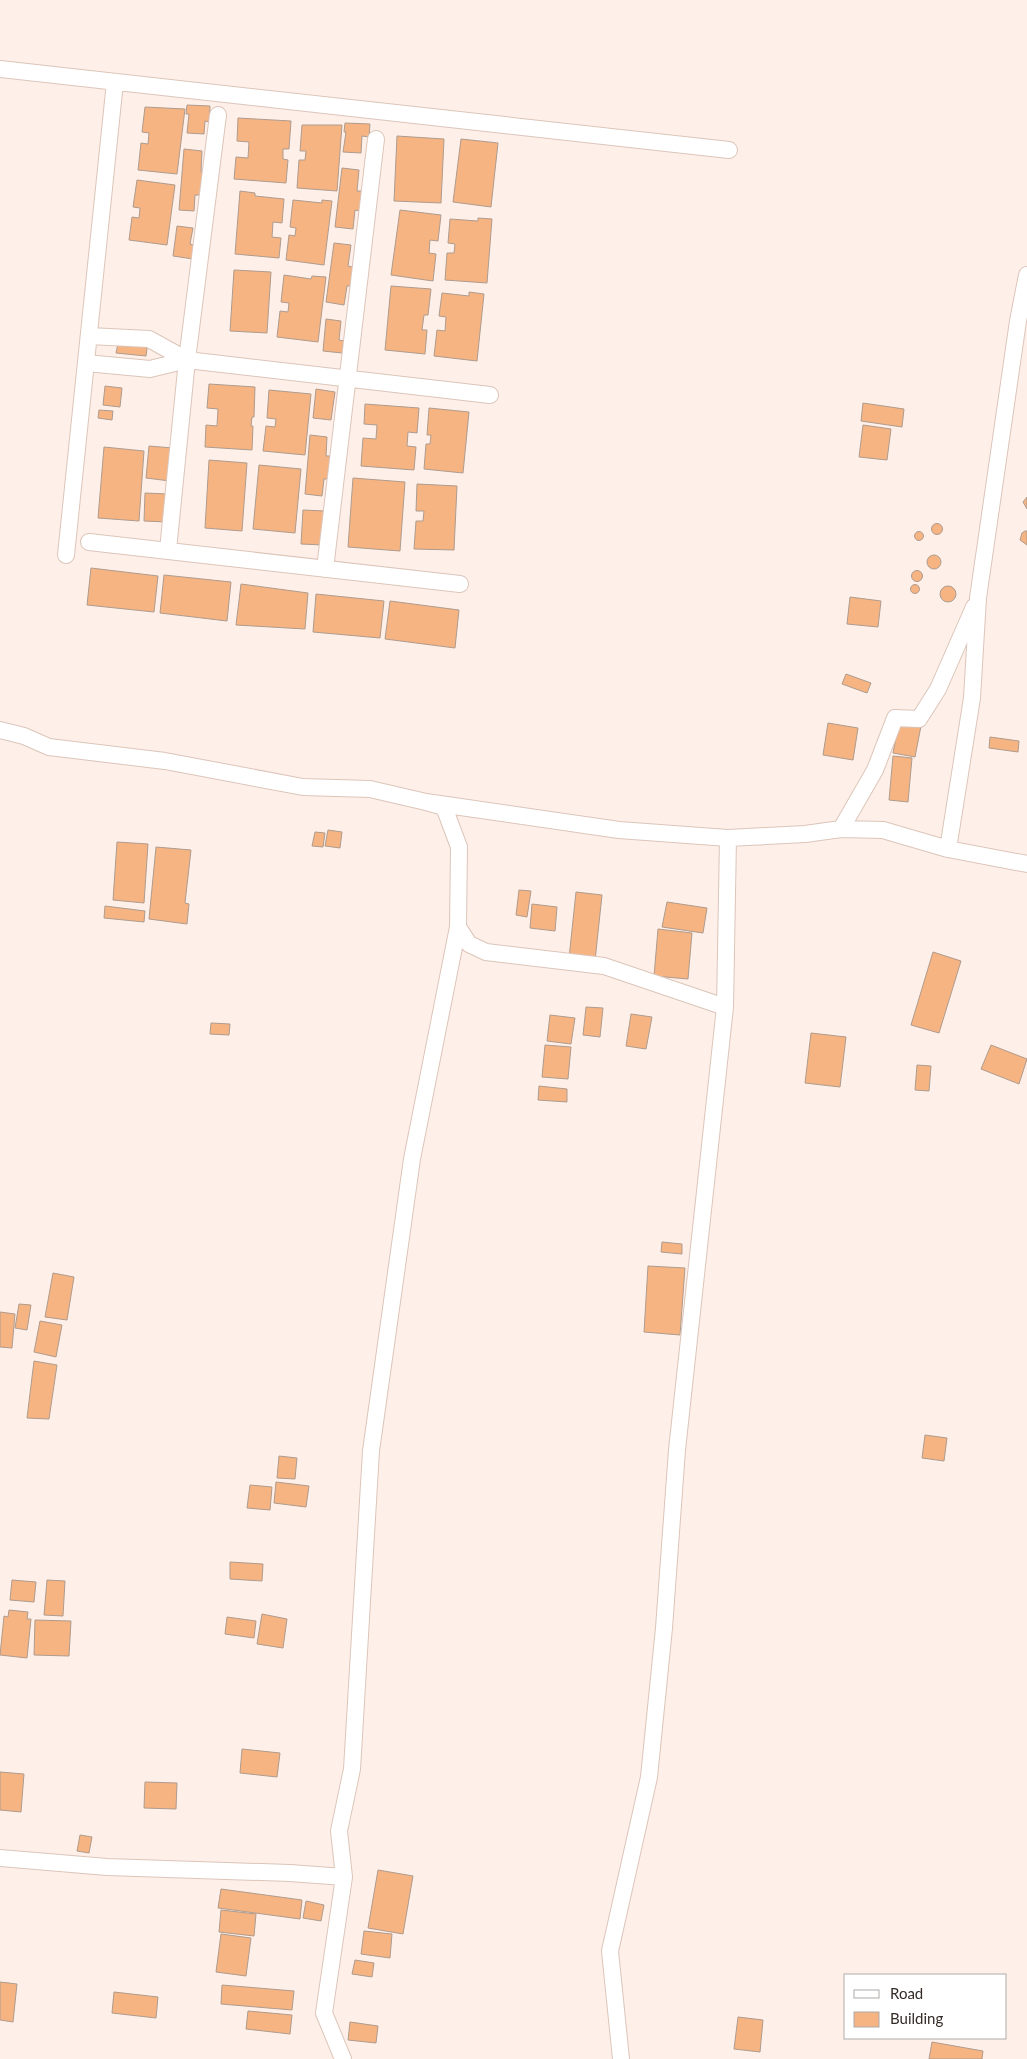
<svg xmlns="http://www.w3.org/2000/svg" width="1027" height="2059" font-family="Lato,sans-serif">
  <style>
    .building { fill: #f6b482; stroke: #af9b8d }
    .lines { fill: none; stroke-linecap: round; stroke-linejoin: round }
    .street-casing { stroke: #dcc5b9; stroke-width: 18 }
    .street { stroke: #fff; stroke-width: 16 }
  </style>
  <rect width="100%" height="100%" fill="#fef0e9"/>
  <path class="building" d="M187,105L210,106L209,122L205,121L204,134L187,133L189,114H186Z
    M145,107L185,109L177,174L138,170L141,143L148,144L149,133L142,132Z
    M238,118L291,121L289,149H283V159L288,160L286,183L234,179L236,157L248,158L249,142L237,141Z
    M345,123L370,124L369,137L362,136L361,153L343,152L346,132H344Z
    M302,125H342L337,191L297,188L299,160H305L306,151H300Z
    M397,136L444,139L441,203L394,201Z
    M461,139L498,143L491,207L453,202Z
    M184,149L202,151L201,172H204L203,195H195L194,211L179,210Z
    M342,168L359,170L357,191H363L360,211L355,210L353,229L335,227Z
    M137,180L175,185L167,245L129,240L132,217L139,218L140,208L133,207Z
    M240,191L255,193V196L284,199L282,223L273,222L272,237L281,238L279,258L235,254Z
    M293,200L322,203V200L332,201L324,265L286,260L289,235L295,236L296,228L290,227Z
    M400,210L441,215L438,241L430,240L429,253L436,254L433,281L391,275Z
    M478,218L492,219L487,283L445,280L447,253H454L455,244L448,243L450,219L478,221Z
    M177,226L193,228L190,244L194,245L193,259L173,256Z
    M334,243L351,245L348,266L356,268L353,286H347L344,305L326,302Z
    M234,270L271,272L267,333L230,331Z
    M284,275L311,279L312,276L326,277L318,342L277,337L280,311L288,312L289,303L281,302Z
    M391,286L431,289L428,315H424L422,330H427L425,354L385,350Z
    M469,292L484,294L477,361L434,356L437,330L445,331L446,317L439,316L442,293L469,296Z
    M326,319L341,321L339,340L344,341L342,353L323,351Z
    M119,339L148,341L146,356L116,353Z
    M209,384L255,387L254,417H252L251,426H253L252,450L205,447L206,425L217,426L218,409L207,408Z
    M105,386L122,388L120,407L103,405Z
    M316,389L335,392L331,420L313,418Z
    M269,390L311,394L305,455L263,451L266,426L275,427L276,419L267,418Z
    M863,403L904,409L902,427L861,421Z
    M365,404L419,408L417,433L408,432L407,446L416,447L414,470L361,466L363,438L376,439L377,425L364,424Z
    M429,408L469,412L463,473L424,469L426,444H430L431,435H427Z
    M99,410L113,411L112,420L98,418Z
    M863,425L891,429L887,460L859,457Z
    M310,435L327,437L326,456H332L330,479H324L322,496L305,494Z
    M149,446L173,448L170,481L146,478Z
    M104,447L144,451L139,521L98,518Z
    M209,460L247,463L242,531L205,528Z
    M259,465L301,469L295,533L253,529Z
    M353,478L405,482L400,551L348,547Z
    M417,484L457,486L454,550L414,549L416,521H423L424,511H416Z
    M145,493L168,494L166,522L144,521Z
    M1027,497V509L1023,502Z
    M303,510L325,511L323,545L301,544Z
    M931.5 529a5.5 5.5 0 1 1 11 0a5.5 5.5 0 1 1-11 0Z
    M1025,531H1027V545L1020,540L1022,533Z
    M914.5 536a4.5 4.5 0 1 1 9 0a4.5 4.5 0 1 1-9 0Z
    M927 562a7 7 0 1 1 14 0a7 7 0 1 1-14 0Z
    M91,568L158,576L154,612L87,605Z
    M911.5 576a5.5 5.5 0 1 1 11 0a5.5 5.5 0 1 1-11 0Z
    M164,575L231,582L227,621L160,613Z
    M241,584L308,593L305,629L236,625Z
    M910.5 589a4.5 4.5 0 1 1 9 0a4.5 4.5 0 1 1-9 0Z
    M940 594a8 8 0 1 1 16 0a8 8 0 1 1-16 0Z
    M316,594L384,601L380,638L313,632Z
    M850,597L881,601L878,627L847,624Z
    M390,601L459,610L455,648L385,639Z
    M846,674L871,683L867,693L842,684Z
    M899,722L921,726L915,757L893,753Z
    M828,723L858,728L853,760L823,755Z
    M990,737L1019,741L1018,752L989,748Z
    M893,756L912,758L908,802L889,800Z
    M328,830L342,832L340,848L325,846Z
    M315,832L325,833L323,847L312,846Z
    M117,842L148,844L144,903L113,900Z
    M156,847L191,850L185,903L189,904L187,924L149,919Z
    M519,890L531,891L527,917L516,915Z
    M576,892L602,895L595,961L569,958Z
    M667,902L707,908L703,933L662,927Z
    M532,904L557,907L555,931L530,928Z
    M105,906L145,911L144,922L104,918Z
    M658,929L692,933L688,979L654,976Z
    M933,952L961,961L939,1033L911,1025Z
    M586,1007L603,1008L600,1037L583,1035Z
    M631,1014L652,1017L646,1049L626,1046Z
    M550,1015L575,1018L571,1044L547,1041Z
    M211,1023L230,1024L229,1035L210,1034Z
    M811,1033L846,1037L840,1087L805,1083Z
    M545,1045L571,1047L568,1079L542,1077Z
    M991,1045L1027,1059L1019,1084L981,1069Z
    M917,1065L931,1066L929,1091L915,1090Z
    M539,1086L567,1089V1102L538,1100Z
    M662,1242L682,1244V1254L661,1252Z
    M648,1266L685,1268L680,1335L644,1332Z
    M53,1273L74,1277L67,1320L45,1317Z
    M19,1304L31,1305L27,1330L15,1328Z
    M0,1312L15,1314L12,1348L0,1347Z
    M40,1321L62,1325L56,1357L34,1352Z
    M34,1361L57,1365L49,1419L27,1418Z
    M925,1435L947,1438L944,1461L922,1458Z
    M279,1456L297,1458L295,1479L277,1478Z
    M276,1482L309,1486L306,1507L274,1503Z
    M250,1485L272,1487L270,1510L247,1508Z
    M230,1562L263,1564L262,1581L230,1579Z
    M12,1580L36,1582L34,1602L10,1600Z
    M47,1580L65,1581L63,1616L44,1615Z
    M9,1610L28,1612L27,1619H31L27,1658L0,1655L4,1616L8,1617Z
    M262,1614L287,1619L283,1648L257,1644Z
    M227,1617L256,1621L254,1638L225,1634Z
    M35,1620L71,1621L69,1656L34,1655Z
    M242,1749L280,1753L277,1777L240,1773Z
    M0,1772L24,1774L21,1812L0,1810Z
    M145,1782L177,1783L176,1809L144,1808Z
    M80,1835L92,1837L89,1853L77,1851Z
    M378,1870L413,1876L403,1934L368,1928Z
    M221,1889L302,1900L300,1919L218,1908Z
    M306,1901L324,1905L321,1921L303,1918Z
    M221,1910L256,1914L254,1936L219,1932Z
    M364,1931L392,1934L390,1958L361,1954Z
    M221,1934L251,1938L246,1976L216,1972Z
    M355,1960L374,1963L372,1977L352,1974Z
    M0,1982L17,1984L13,2022L0,2020Z
    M222,1985L294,1991L292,2010L221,2004Z
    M114,1992L158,1997L156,2018L112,2013Z
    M248,2011L292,2015L290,2034L246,2029Z
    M738,2017L763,2020L760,2052L734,2049Z
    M350,2022L378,2026L376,2043L348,2040Z
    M932,2042L983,2051L982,2059H929Z"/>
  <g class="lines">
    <g class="street-casing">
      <path id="street" d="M0,69L729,150
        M89,336L149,339L187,360
        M86,363L150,369L187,360L490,395
        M89,542L460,584
        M168,550L187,360L218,115
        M66,555L115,82
        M325,569L376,139
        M0,730L24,736L49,747L165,761L303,787L370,789L426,802L619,830L728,838L805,834L841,829L883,830L948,849L1027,864
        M841,829L875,770L895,718L919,719L938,689L974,607
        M948,849L972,698L978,598L1018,321L1027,275
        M458,927L469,944L486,952L604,966L725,1007
        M0,1858L107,1867L290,1873L344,1877L324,2013L343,2059
        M344,1877L339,1831L352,1769L371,1451L412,1159L458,927L459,847L444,807L426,802
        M621,2059L610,1951L649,1777L664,1628L677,1450L725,1007L728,838"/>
    </g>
    <use href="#street" class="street"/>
  </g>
  <rect x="844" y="1974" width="162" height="65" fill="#ffffff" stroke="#aeaba9"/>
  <rect x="854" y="1990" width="25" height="8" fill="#ffffff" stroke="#aeaba9"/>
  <text x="890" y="1999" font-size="15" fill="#352c27">Road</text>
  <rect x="854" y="2012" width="25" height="15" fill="#f6b482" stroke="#aeaba9"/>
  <text x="890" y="2024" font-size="15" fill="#352c27">Building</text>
</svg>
